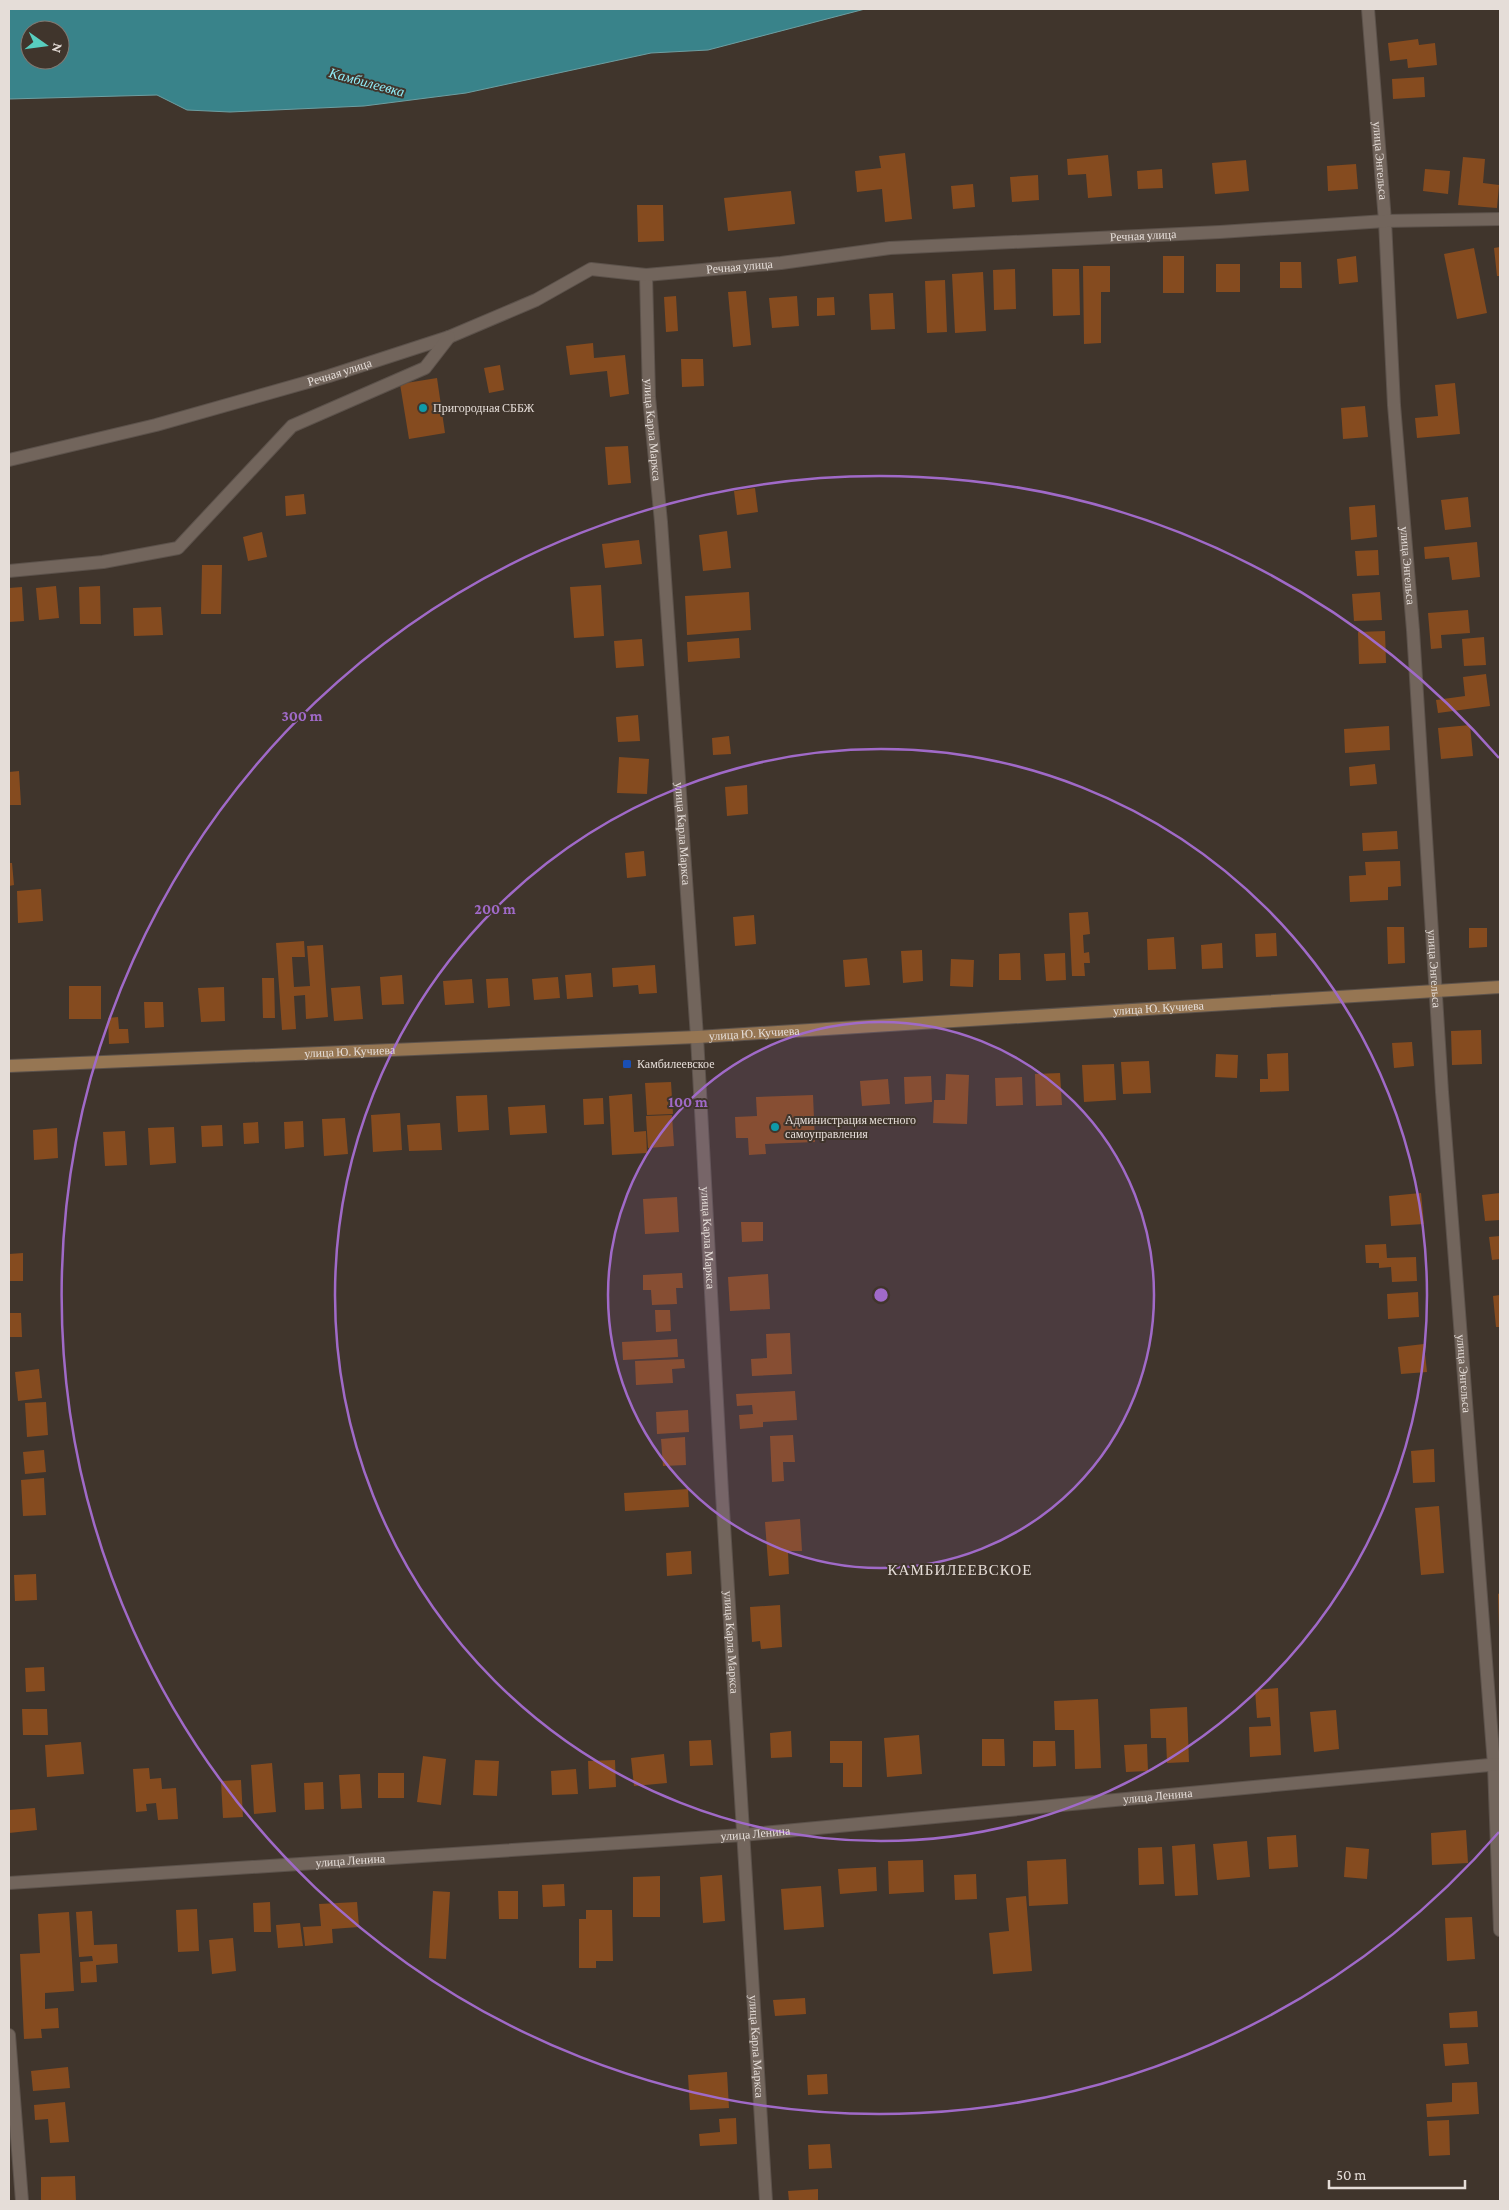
<svg xmlns="http://www.w3.org/2000/svg" width="1509" height="2210" font-family="'Crimson Pro',serif">
  <style>
    .water { fill: #39838a; stroke: #6d9ea1; fill-rule: evenodd }
    .building { fill: #854b1f }
    .lines { fill: none; stroke-linecap: round; stroke-linejoin: round }
    .street-casing { stroke: #5c524b; stroke-width: 14 }
    .secondary-casing { stroke: #5c524b; stroke-width: 14 }
    .street { stroke: #72655c; stroke-width: 12 }
    .secondary { stroke: #967653; stroke-width: 12 }
    .ring { fill: none; stroke: #a06ac8; stroke-width: 2.5 }
    .culture-dot { fill: #0f9aa8; stroke: #40352c; stroke-width: 2 }
    .transit-dot { fill: #1a4fb4; stroke: #40352c; stroke-width: 2 }
    .labels { text-anchor: middle; dominant-baseline: central; stroke-width: 4; stroke-linejoin: round; paint-order: stroke }
    .street-label { font-size: 12px; fill: #e5ddd8; stroke: #40352c }
    .poi-label { font-size: 12px; fill: #e5ddd8; stroke: #40352c; text-anchor: start }
    .water-label { font-size: 14px; font-style: italic; fill: #91f0fb; stroke: #40352c }
    .quarter-label { font-size: 15px; letter-spacing: 1px; fill: #e5ddd8; stroke: #40352c }
    .centre { fill: #a06ac8; stroke: #40352c; stroke-width: 2.5 }
    .ring-label { font-size: 15px; text-anchor: middle; font-weight: bold; fill: #a06ac8; stroke: #40352c; stroke-width: 4; stroke-linejoin: round; paint-order: stroke }
  </style>
  <rect width="100%" height="100%" fill="#40352c"/>
  <path class="water" d="M9,9H865L708,50L651,53L466,93L364,106L230,112L187,110L157,95L9,99ZM30,30H60V60H30Z"/>
  <path class="building" d="M1418,39L1419,45L1435,43L1437,65L1408,68L1407,59L1390,61L1388,43Z
    M1424,77L1425,97L1393,99L1392,79Z
    M905,153L912,219L885,222L882,189L857,192L855,171L881,168L879,156Z
    M1108,155L1112,196L1088,198L1086,174L1068,175L1067,159Z
    M1463,157L1485,159L1483,183L1499,185L1497,208L1458,205Z
    M1246,160L1249,191L1215,194L1212,163Z
    M1356,164L1358,189L1328,191L1327,166Z
    M1162,169L1163,188L1138,189L1137,171Z
    M1425,169L1450,171L1448,194L1423,191Z
    M1038,175L1039,200L1012,202L1010,177Z
    M973,184L975,207L953,209L951,186Z
    M791,191L795,224L728,231L724,198Z
    M637,205H663L664,241L638,242Z
    M1500,247V276H1497L1494,248Z
    M1474,248L1487,313L1457,319L1444,254Z
    M1163,256H1184V293H1163Z
    M1356,256L1358,282L1339,284L1337,259Z
    M1280,262H1301L1302,288H1280Z
    M1216,264H1240V292H1216Z
    M1083,266H1110V292H1101V343L1084,344Z
    M1015,269L1016,309L994,310L993,270Z
    M1052,269H1079L1080,315L1053,316Z
    M983,272L986,331L955,333L952,274Z
    M945,280L947,332L927,333L925,281Z
    M746,291L751,345L733,347L728,292Z
    M893,293L895,329L871,330L869,294Z
    M676,296L678,331L666,332L664,297Z
    M797,296L799,326L772,328L769,298Z
    M834,297L835,315L817,316V298Z
    M593,343L594,358L625,355L629,394L610,397L607,371L570,375L566,346Z
    M681,359H703L704,386L682,387Z
    M500,365L504,390L489,393L484,368Z
    M437,378L445,433L409,439L400,384Z
    M1455,383L1460,434L1417,438L1415,418L1438,416L1435,385Z
    M1365,406L1368,437L1343,439L1341,408Z
    M628,446L631,483L608,485L605,447Z
    M755,488L758,512L737,515L734,491Z
    M304,494L306,514L286,516L285,496Z
    M1468,497L1471,527L1445,530L1441,500Z
    M1375,505L1377,537L1351,540L1349,507Z
    M727,531L731,568L703,571L699,535Z
    M262,532L267,557L248,561L243,537Z
    M639,540L642,564L605,568L602,544Z
    M1477,542L1480,577L1452,580L1449,557L1425,559L1424,547Z
    M1378,550L1379,575L1357,576L1355,551Z
    M202,565H222L221,614H201Z
    M601,585L604,636L574,638L570,587Z
    M56,586L59,618L39,620L36,588Z
    M100,586L101,624H80L79,587Z
    M22,587L24,621L9,622V588Z
    M749,592L751,630L687,635L685,596Z
    M1380,592L1382,620L1354,621L1352,594Z
    M161,607L163,635L134,636L133,608Z
    M1468,610L1470,633L1441,635L1442,648L1431,649L1428,613Z
    M1385,631L1386,663L1359,664L1358,632Z
    M1484,637L1486,665L1464,666L1462,639Z
    M739,638L740,658L688,662L687,642Z
    M642,639L644,666L616,668L614,641Z
    M1486,674L1490,706L1438,713L1436,700L1465,696L1463,677Z
    M638,715L640,741L618,742L616,717Z
    M1470,725L1473,756L1441,759L1438,728Z
    M1389,726L1390,750L1345,753L1344,729Z
    M729,736L731,754L713,755L712,738Z
    M619,757L649,759L647,794L617,793Z
    M1375,764L1377,784L1350,786L1349,767Z
    M19,771L21,805H9V772Z
    M747,785L748,814L727,816L725,787Z
    M1397,831L1398,849L1363,851L1362,833Z
    M644,851L646,876L627,878L625,853Z
    M1400,861L1401,886L1388,887V900L1350,902L1349,876L1366,875L1365,862Z
    M9,863H12L14,885L9,886Z
    M41,889L43,921L18,923L17,891Z
    M1088,912L1090,934L1083,935L1084,953L1089,952L1090,963H1084L1085,976H1072L1069,913Z
    M754,915L756,944L735,946L733,917Z
    M1387,927H1404L1405,963L1388,964Z
    M1469,928H1487V947L1469,948Z
    M1276,933L1277,956L1256,957L1255,934Z
    M1174,937L1176,969L1148,970L1147,939Z
    M304,941L305,957H292L294,987L310,986L307,946L323,945L328,1017L306,1019L305,995L294,996L296,1029L282,1030L276,943Z
    M1222,943L1223,968L1202,969L1201,945Z
    M922,950L923,981L903,983L901,951Z
    M1020,953L1021,980H999V954Z
    M1065,953L1066,980L1046,981L1044,954Z
    M867,958L870,985L845,987L843,960Z
    M951,959L974,960L973,987L950,986Z
    M655,965L657,993L639,994L638,985L613,987L612,968Z
    M591,973L593,997L567,999L565,975Z
    M402,975L404,1004L382,1005L380,977Z
    M558,977L560,998L534,1000L532,979Z
    M262,978H274L275,1018H263Z
    M508,978L510,1006L488,1008L486,979Z
    M472,979L474,1003L445,1005L443,981Z
    M69,986H101V1019H69Z
    M360,986L363,1019L334,1021L331,988Z
    M224,987L225,1021L201,1022L198,988Z
    M144,1002H163L164,1027L145,1028Z
    M118,1017L119,1029H128L129,1043L109,1044L108,1018Z
    M1481,1030L1482,1064L1452,1065L1451,1031Z
    M1412,1042L1414,1066L1394,1068L1392,1043Z
    M1288,1053L1289,1091L1260,1092V1079H1268L1267,1054Z
    M1216,1054L1238,1055L1237,1078L1215,1077Z
    M1149,1061L1151,1093L1123,1094L1121,1062Z
    M1114,1064L1116,1100L1084,1102L1082,1065Z
    M1060,1073L1062,1105L1036,1106L1035,1074Z
    M946,1074L969,1075L967,1124L933,1123L934,1100H945Z
    M931,1076L932,1102L905,1104L904,1077Z
    M1022,1077L1023,1105L996,1106L995,1078Z
    M888,1079L890,1104L862,1106L860,1081Z
    M671,1082L673,1114L647,1115L645,1083Z
    M632,1094L634,1132L646,1131L647,1153L612,1155L609,1096Z
    M487,1095L489,1130L458,1132L456,1096Z
    M813,1095L815,1142L765,1144L766,1154L749,1155L748,1138H736L735,1117L757,1116L756,1097Z
    M603,1098L604,1124L584,1125L583,1099Z
    M545,1105L547,1133L510,1135L508,1107Z
    M400,1113L402,1150L373,1152L371,1115Z
    M672,1115L674,1146L648,1148L646,1116Z
    M345,1118L348,1154L324,1156L322,1119Z
    M303,1121L304,1147L285,1149L284,1122Z
    M258,1122L259,1143L244,1144L243,1123Z
    M440,1123L442,1150L409,1151L407,1125Z
    M222,1125L223,1146L202,1147L201,1126Z
    M174,1127L176,1163L150,1165L148,1128Z
    M57,1128L58,1158L34,1160L33,1130Z
    M125,1131L127,1165L105,1166L103,1132Z
    M1421,1193L1424,1224L1391,1226L1389,1196Z
    M1500,1193V1220L1485,1221L1482,1195Z
    M677,1197L679,1232L645,1234L643,1199Z
    M741,1222H763V1241L742,1242Z
    M1500,1236V1259L1492,1260L1489,1237Z
    M1386,1244L1387,1258L1416,1257L1417,1281L1392,1282L1391,1267L1379,1268V1263H1366L1365,1245Z
    M23,1253V1281H9V1254Z
    M682,1273L683,1288H676L677,1304L652,1305L651,1290H643V1275Z
    M768,1274L770,1309L730,1311L728,1277Z
    M1418,1292L1419,1317L1388,1319L1387,1294Z
    M1500,1295V1327H1496L1493,1296Z
    M655,1310H670L671,1331L656,1332Z
    M9,1313H21L22,1337H9Z
    M790,1333L792,1374L752,1376L751,1359L767,1358L766,1334Z
    M677,1339L678,1357L623,1360L622,1342Z
    M1424,1344L1427,1372L1401,1374L1398,1347Z
    M684,1359L685,1368L672,1369L673,1383L636,1385L635,1361Z
    M39,1369L42,1398L18,1401L15,1372Z
    M795,1391L797,1420L763,1422V1427L740,1429L739,1415L753,1414L752,1405L737,1406L736,1394Z
    M46,1402L48,1435L27,1437L25,1403Z
    M688,1410L689,1432L657,1434L656,1412Z
    M793,1435L795,1462H783L784,1481L772,1482L770,1436Z
    M685,1437L686,1465L663,1466L661,1439Z
    M1434,1449L1435,1482L1413,1483L1411,1451Z
    M44,1450L46,1472L25,1474L23,1452Z
    M44,1478L46,1515L23,1516L21,1480Z
    M688,1489L689,1507L625,1511L624,1493Z
    M1439,1506L1444,1573L1421,1575L1415,1508Z
    M800,1519L802,1551H788L789,1574L769,1576L765,1522Z
    M691,1551L692,1574L667,1576L666,1553Z
    M36,1574L37,1600L15,1601L14,1575Z
    M1500,1593V1627H1499L1498,1594Z
    M780,1605L782,1647L761,1649L760,1641L752,1642L750,1607Z
    M44,1667L45,1691L26,1692L25,1668Z
    M1278,1688L1281,1755L1250,1757L1249,1727L1271,1726L1270,1717L1257,1718L1255,1690Z
    M1098,1699L1101,1768L1075,1769L1074,1730H1055L1054,1701Z
    M1187,1707L1189,1762L1167,1763L1166,1738H1151L1150,1709Z
    M22,1709H47L48,1735H23Z
    M1336,1710L1339,1749L1314,1752L1310,1712Z
    M791,1731L792,1757L771,1758L770,1733Z
    M919,1735L922,1774L887,1777L884,1738Z
    M982,1739H1004L1005,1766H982Z
    M711,1740L713,1765L690,1766L689,1741Z
    M830,1741H862V1787H843V1763H830Z
    M1033,1741H1055L1056,1766L1033,1767Z
    M81,1742L84,1774L47,1777L45,1745Z
    M1147,1744L1148,1771L1126,1772L1124,1745Z
    M664,1754L667,1783L634,1786L631,1758Z
    M423,1756L446,1759L441,1805L417,1802Z
    M475,1760L499,1761L497,1796L473,1795Z
    M615,1760L616,1787L589,1789L588,1761Z
    M272,1763L276,1812L254,1814L251,1765Z
    M149,1768L150,1779L161,1778L162,1789L176,1788L178,1819L158,1820L156,1803L146,1804L147,1811L136,1812L133,1769Z
    M576,1769L578,1794L552,1795L551,1771Z
    M378,1773H404V1798H378Z
    M360,1774L362,1808L341,1809L339,1775Z
    M241,1780L243,1817L223,1818L221,1781Z
    M323,1782L324,1809L305,1810L304,1783Z
    M35,1808L37,1830L9,1833V1810Z
    M1466,1830L1468,1863L1432,1865L1431,1833Z
    M1296,1835L1298,1867L1269,1869L1267,1837Z
    M1247,1841L1250,1877L1217,1880L1213,1844Z
    M1195,1844L1198,1895L1175,1896L1172,1846Z
    M1162,1847L1164,1884L1139,1885L1138,1848Z
    M1346,1847L1369,1849L1367,1879L1344,1877Z
    M1066,1859L1068,1904L1029,1906L1027,1861Z
    M923,1860L924,1892L889,1894L888,1861Z
    M876,1867L877,1891L840,1894L838,1869Z
    M976,1874L977,1899L955,1900L954,1875Z
    M722,1875L725,1921L703,1923L700,1877Z
    M660,1876V1917H633V1877Z
    M564,1884L565,1906L543,1907L542,1885Z
    M821,1886L824,1927L784,1930L781,1889Z
    M433,1891L450,1892L446,1959L429,1958Z
    M498,1891H518V1919H499Z
    M1026,1896L1032,1971L993,1974L989,1933L1009,1931L1006,1898Z
    M270,1902L271,1932H254L253,1903Z
    M357,1902L359,1927L332,1929L333,1943L305,1946L303,1927L321,1926L319,1904Z
    M197,1909L199,1951L178,1952L176,1910Z
    M586,1910H612L613,1961H596V1968H579V1919H586Z
    M92,1911L94,1945L117,1944L118,1963L96,1965L97,1982L81,1983L80,1962L93,1961L92,1956L79,1957L76,1912Z
    M69,1912L74,1991L45,1993V2009L58,2008L59,2028L41,2029L42,2038L24,2039L20,1954L40,1953L38,1914Z
    M1472,1917L1475,1959L1447,1961L1445,1918Z
    M300,1923L303,1946L278,1948L276,1925Z
    M233,1938L236,1971L212,1974L209,1940Z
    M805,1998L806,2014L775,2016L773,2000Z
    M1477,2011L1478,2027L1450,2028L1449,2013Z
    M1467,2043L1469,2064L1445,2066L1443,2044Z
    M68,2067L70,2088L33,2091L31,2071Z
    M727,2072L729,2108L690,2110L688,2075Z
    M827,2074L828,2094L808,2095L807,2075Z
    M1477,2082L1479,2114L1427,2117L1426,2104L1452,2102V2083Z
    M65,2102L69,2142L50,2143L48,2119L35,2120L34,2105Z
    M736,2118L737,2144L700,2146L699,2134L720,2132L719,2119Z
    M1449,2120L1450,2155L1429,2156L1427,2121Z
    M830,2144L832,2168L809,2169L808,2145Z
    M75,2176L76,2201H41V2177Z
    M818,2189V2201H789L788,2191Z"/>
  <g class="lines">
    <g class="street-casing">
      <g id="street">
        <path id="s1" d="M1368,9L1385,221L1394,405L1413,630L1442,1092L1494,1765L1500,1930"/>
        <path id="s2" d="M646,275L649,397L661,522L697,1037L722,1493L766,2201"/>
        <path id="s3" d="M9,460L156,425L329,376L449,337L536,300L591,269L646,275L781,263L890,248L1220,232L1385,221L1500,219"/>
        <path d="M9,571L103,562L178,548L292,426L425,368L449,337"/>
        <path id="s4" d="M9,1883L742,1835L1500,1764"/>
        <path d="M9,2035L22,2201"/>
      </g>
    </g>
    <g class="secondary-casing">
      <g id="secondary">
        <path id="s5" d="M9,1066L697,1037L1500,987"/>
      </g>
    </g>
    <use href="#street" class="street"/>
    <use href="#secondary" class="secondary"/>
  </g>
  <circle cx="881" cy="1295" r="273" fill="#a06ac8" fill-opacity=".12"/>
  <g class="ring">
    <circle cx="881" cy="1295" r="273"/>
    <circle cx="881" cy="1295" r="546"/>
    <path d="M1499 1832A819 819 0 1 1 1499 758"/>
  </g>
  <g class="culture-dot">
    <circle cx="423" cy="408" r="5"/>
    <circle cx="775" cy="1127" r="5"/>
  </g>
  <rect class="transit-dot" x="622" y="1059" width="10" height="10" rx="2.5"/>
  <g class="labels">
    <g class="street-label">
      <text stroke="none"><textPath href="#s1" startOffset="152">улица Энгельса</textPath></text>
      <text stroke="none"><textPath href="#s3" startOffset="1169">Речная улица</textPath></text>
      <text stroke="none"><textPath href="#s3" startOffset="764">Речная улица</textPath></text>
      <text stroke="none"><textPath href="#s3" startOffset="342">Речная улица</textPath></text>
      <text stroke="none"><textPath href="#s2" startOffset="155">улица Карла Маркса</textPath></text>
      <text stroke="none"><textPath href="#s1" startOffset="558">улица Энгельса</textPath></text>
      <text stroke="none"><textPath href="#s2" startOffset="560">улица Карла Маркса</textPath></text>
      <text stroke="none"><textPath href="#s1" startOffset="962">улица Энгельса</textPath></text>
      <text stroke="none"><textPath href="#s5" startOffset="1151">улица Ю. Кучиева</textPath></text>
      <text stroke="none"><textPath href="#s5" startOffset="746">улица Ю. Кучиева</textPath></text>
      <text stroke="none"><textPath href="#s5" startOffset="341">улица Ю. Кучиева</textPath></text>
      <text stroke="none"><textPath href="#s2" startOffset="965">улица Карла Маркса</textPath></text>
      <text stroke="none"><textPath href="#s1" startOffset="1368">улица Энгельса</textPath></text>
      <text stroke="none"><textPath href="#s2" startOffset="1370">улица Карла Маркса</textPath></text>
      <text stroke="none"><textPath href="#s4" startOffset="1152">улица Ленина</textPath></text>
      <text stroke="none"><textPath href="#s4" startOffset="748">улица Ленина</textPath></text>
      <text stroke="none"><textPath href="#s4" startOffset="342">улица Ленина</textPath></text>
      <text stroke="none"><textPath href="#s2" startOffset="1775">улица Карла Маркса</textPath></text>
    </g>
    <g class="poi-label">
      <text x="433" y="408">Пригородная СББЖ</text>
      <text x="637" y="1064">Камбилеевское</text>
      <text x="785" y="1120">Администрация местного<tspan x="785" dy="14">самоуправления</tspan></text>
    </g>
    <g class="water-label">
      <text transform="translate(367 82) rotate(15)">Камбилеевка</text>
    </g>
    <g class="quarter-label">
      <text x="960" y="1570">КАМБИЛЕЕВСКОЕ</text>
    </g>
  </g>
  <circle cx="881" cy="1295" r="8" class="centre"/>
  <g class="ring-label">
    <text x="302" y="721">300 m</text>
    <text x="495" y="914">200 m</text>
    <text x="688" y="1107">100 m</text>
  </g>
  <rect width="1509" height="2210" fill="none" stroke="#e5ddd8" stroke-width="20"/>
  <g transform="translate(45 45) rotate(104)"><circle r="24" fill="#40352c" stroke="#827871"/>
  <path d="M0-4L9 19L0 12L-9 19Z" fill="#58cebf"/>
  <text y="-8" font-size="14" font-weight="bold" text-anchor="middle" fill="#e5ddd8">N</text>
  </g>
  <path d="M1329 2180v8h136v-8" fill="none" stroke="#e5ddd8" stroke-width="2.5"/>
  <text x="1336" y="2180" font-size="15" fill="#e5ddd8" stroke="#40352c" stroke-width="4" paint-order="stroke">50 m</text>
</svg>
